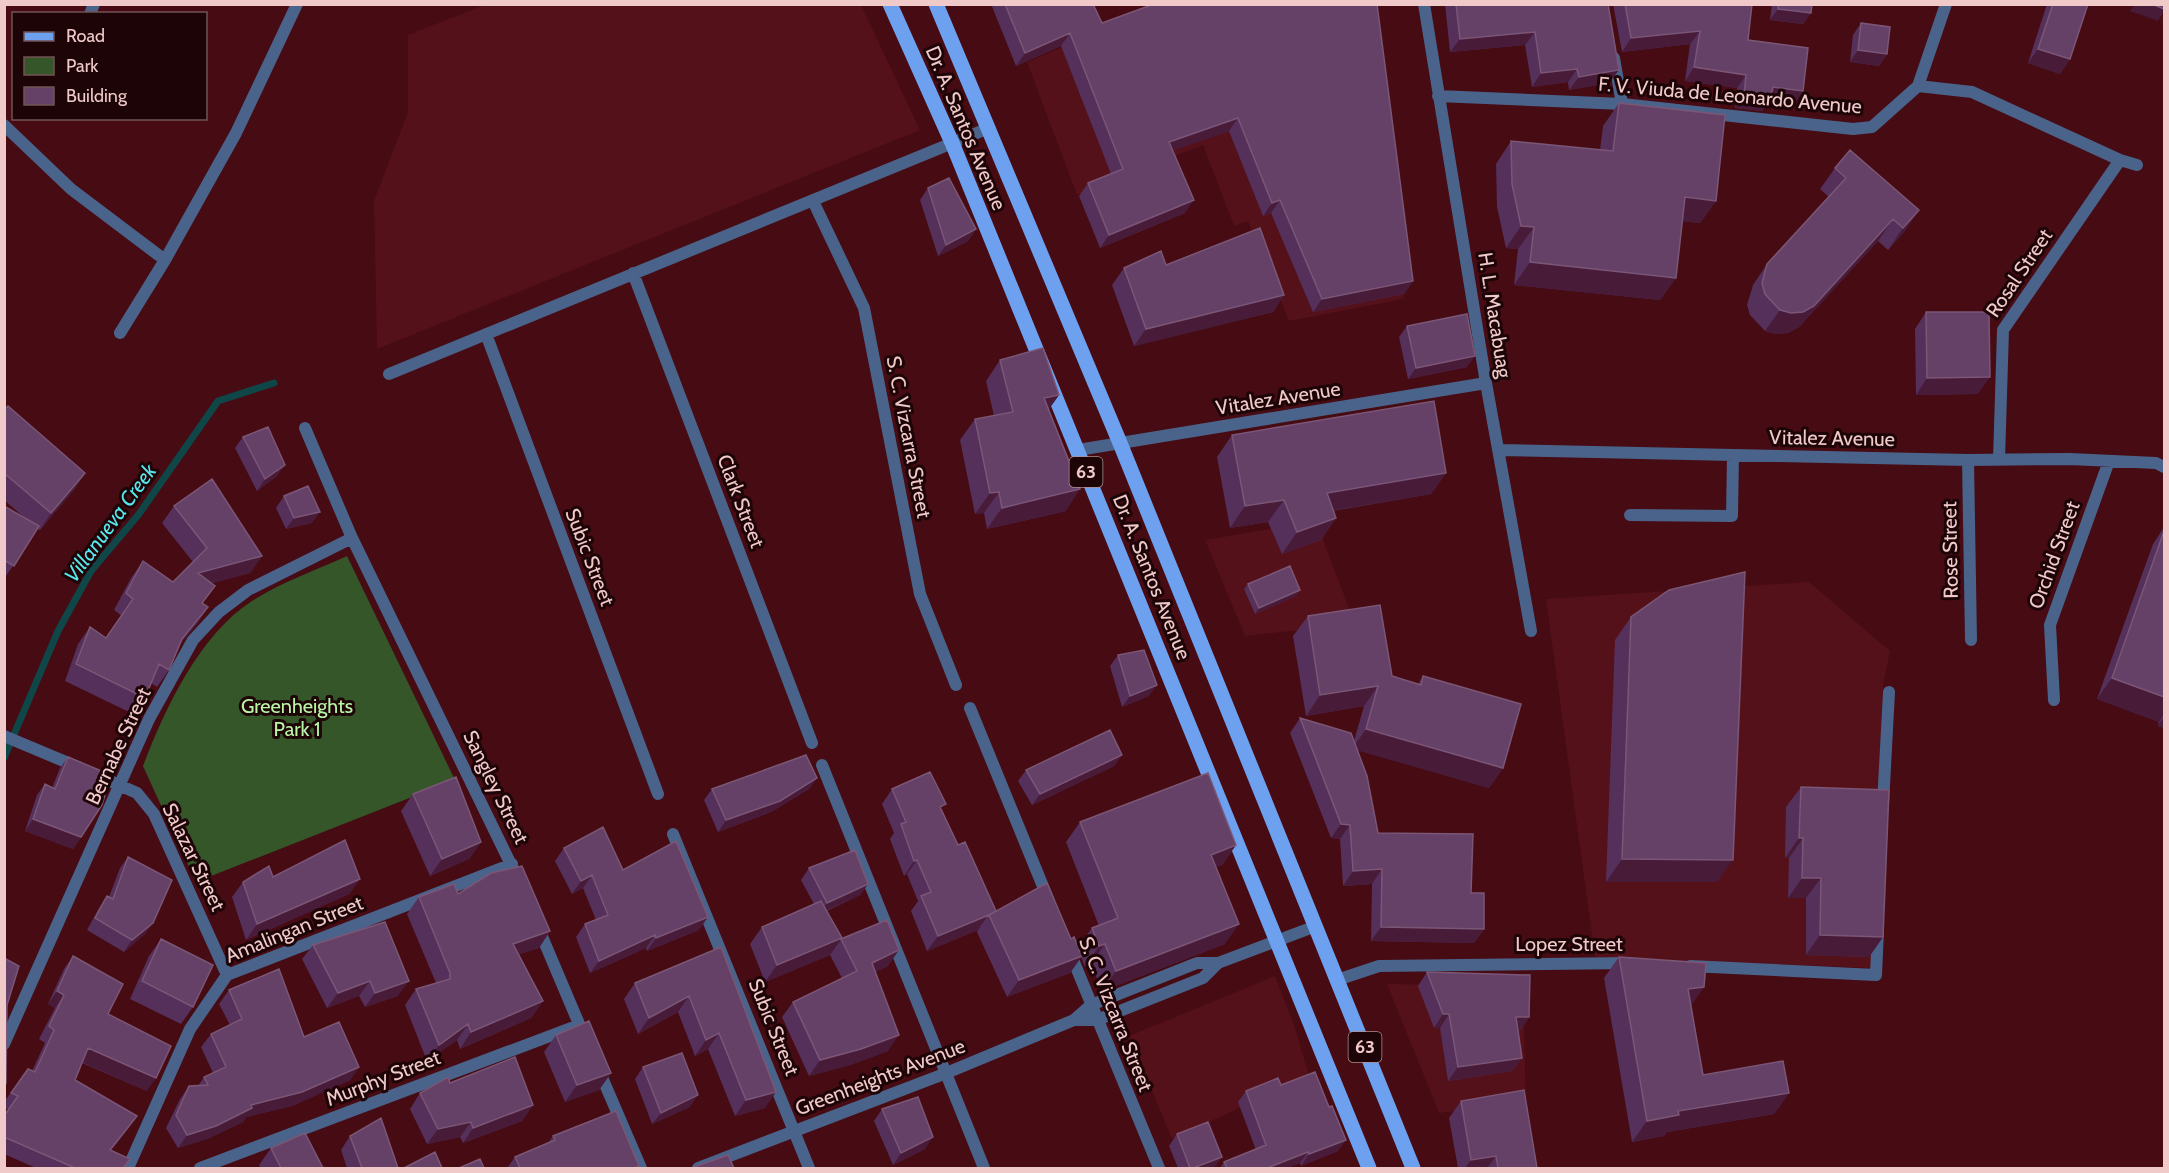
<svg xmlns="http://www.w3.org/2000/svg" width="2169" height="1173" font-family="Cabin,sans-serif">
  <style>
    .built { fill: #54111a }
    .green { fill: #345629 }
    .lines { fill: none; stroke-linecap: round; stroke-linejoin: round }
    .stream { stroke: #0f4749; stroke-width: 7 }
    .minor { stroke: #4a638a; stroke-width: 12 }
    .tertiary { stroke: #4a638a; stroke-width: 12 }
    .primary { stroke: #6da1f0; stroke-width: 15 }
    .wall { fill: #55305b }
    .shaded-wall { fill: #481b39 }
    .building { fill: #654167; stroke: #7b5676; stroke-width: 1.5 }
    .labels { text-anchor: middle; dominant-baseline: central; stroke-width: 6; stroke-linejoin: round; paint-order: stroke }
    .shield { fill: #1d0507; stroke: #b18e8f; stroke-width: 1.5 }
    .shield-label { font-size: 18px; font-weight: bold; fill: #f0c9c9 }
    .street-label { font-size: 20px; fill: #f0c9c9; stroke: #1d0507 }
    .park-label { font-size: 20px; fill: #b8f5a5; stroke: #1d0507 }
    .water-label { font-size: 21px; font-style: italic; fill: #56e8ed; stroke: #1d0507 }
  </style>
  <rect width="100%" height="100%" fill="#460b13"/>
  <path class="built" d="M484,5H861L920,130L377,349L374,201L408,112V35Z
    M1367,5L1404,299L1289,321L1248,221L1234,226L1203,145L1077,195L1027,62L1157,7Z
    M1316,521L1355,624L1245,636L1205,540Z
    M1809,582L1890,651L1883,686L1873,968L1595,957L1546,599Z
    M1275,976L1295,1028L1309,1076L1172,1139L1129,1036Z
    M1387,984L1523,986L1526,1103L1439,1113Z"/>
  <path class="green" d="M347,556L455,780L196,882L143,766C165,709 199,635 252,601C281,582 317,570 347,556Z"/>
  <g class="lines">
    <path class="stream" d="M4,758L58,631L91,571L139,514L218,401L274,383"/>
    <path class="minor" d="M1424,4L1486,383L1531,631
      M90,14L94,4
      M1614,58L1622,104
      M1918,86L1972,92L2120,160L2137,165
      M1438,96L1622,104L1853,129L1872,127L1918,86L1946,4
      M4,125L71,189L165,260
      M813,201L864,308L920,594L956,685
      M633,273L812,743
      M120,333L165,260L236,133L297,4
      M486,334L658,794
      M389,374L989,128
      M305,428L352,538L520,883
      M1078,450L1486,383
      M1498,450L1968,460L2070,459L2156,463L2164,467
      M1968,460L1971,640
      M1999,460L2003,330L2120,160
      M1630,515L1732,516L1733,455
      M2054,700L2050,625L2109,461
      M970,708L1049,901
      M4,736L78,767
      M822,765L984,1168
      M94,774L137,793L154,814L227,975
      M1883,804L1889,692
      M673,834L809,1168
      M538,927L585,1038
      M1069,950L1159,1168
      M1690,966L1876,975L1878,930
      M1337,980L1379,966L1630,963
      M4,1044L149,719L193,640L219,612L248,590L352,538
      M598,1068L641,1168
      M128,1168L190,1029L227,975L512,864
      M200,1168L579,1025"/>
    <path class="tertiary" d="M1074,1020H1097L1203,978L1218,963L1316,926
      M698,1168L944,1074L1074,1020L1091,1005L1197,963H1218"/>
    <path class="primary" d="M890,4L953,145L1369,1168
      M936,4L1120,443L1413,1168"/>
  </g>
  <path class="wall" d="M991,4H1093L1102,23L1154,4L1413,281L1404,294L1313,312L1271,213L1263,216L1229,131L1173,150L1185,213L1100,248L1079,196L1088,183L1111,174L1061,46L1016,66Z
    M1445,4H1608L1609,83L1569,90L1568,82L1532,87L1525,45L1450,52Z
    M1613,4H1752L1748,40L1803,91L1794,104L1769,101L1762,111L1735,108L1737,88L1685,81L1690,44L1622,52Z
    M1772,4H1812L1811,13L1803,24L1770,20Z
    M2047,4H2088L2070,59L2060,74L2028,63Z
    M1861,23L1887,54L1879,66L1850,62L1853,35Z
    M1619,103L1716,201L1700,223L1682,221L1676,278L1660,300L1514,285L1518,249L1506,248L1497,207L1496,164L1511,141L1600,150L1603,126Z
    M1835,168L1919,210L1904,232L1888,250L1878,241L1799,327L1788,333L1776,334L1765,331L1750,315L1747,305L1753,285L1767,264L1829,197L1820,189Z
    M928,188L976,229L968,241L938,256L920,200Z
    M1124,268L1284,295L1273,312L1134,346L1112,285Z
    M1926,312L1978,394L1916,395L1915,329Z
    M1407,326L1467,367L1408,379L1399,337Z
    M1000,360L1059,395L1049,409L1066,511L987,529L984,513L975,514L960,440L975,419L994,416L986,381Z
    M4,410L85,473L74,490L40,530L38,529L4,579V506L25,518L4,500Z
    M1232,435L1446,473L1431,494L1333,511L1336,518L1321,540L1282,554L1268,522L1230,528L1217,457Z
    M243,437L277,476L257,491L235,448Z
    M284,496L312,523L286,529L276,508Z
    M174,506L262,556L250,573L212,583L203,603L208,607L197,624L180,644L169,670L157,687L151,683L145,698L133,714L65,681L78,644L90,627L106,638L122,616L114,610L131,578L143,561L173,582L193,562L162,523Z
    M2164,527V728L2158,726L2159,722L2097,699L2153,544Z
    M1248,584L1296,596L1255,614L1244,589Z
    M1308,616L1392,676L1418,684L1423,676L1503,768L1489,788L1358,750L1378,833L1471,893L1484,929L1474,943L1371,941L1372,884L1343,886L1340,839L1331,838L1290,733L1300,718L1354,741L1364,706L1306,716L1293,636Z
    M1631,617L1717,882H1606L1615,640Z
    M1118,655L1149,696L1122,707L1110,666Z
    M1122,755L1114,766L1032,805L1018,781L1026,770Z
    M68,757L81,837L73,849L25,831L37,795L45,784L52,788L60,768Z
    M817,778L809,789L771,812L718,832L704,800L712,789Z
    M1801,787L1883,937L1869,957L1806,955V898H1788L1789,858H1785L1786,807Z
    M892,789L942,810L958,845L996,911L1071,939L1078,947L1092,928L1099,926L1066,842L1080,822L1236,845L1222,865L1216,867L1225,944L1102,991L1091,964L1085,967L1081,957L1070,973L1007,997L977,932L978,930L927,951L911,911L918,901L907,874L904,876L890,839L894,833L882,804Z
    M413,794L481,842L469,859L430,876L401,811Z
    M564,848L623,870L699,930L647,951L646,948L590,973L576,937L585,924L596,920L583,888L572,894L555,861Z
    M128,857L145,934L124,952L87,930L99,908L107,896L109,897L120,868Z
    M809,868L868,884L860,895L827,911L841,939L888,966L875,972L888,1051L850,1065L809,1076L782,1017L793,1002L842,978L830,955L765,982L750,944L762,927L814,904L801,880Z
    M273,877L360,879L349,894L246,940L232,897L243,882Z
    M458,894L550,931L539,948L519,954L543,1001L531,1018L460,1049L457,1040L427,1061L405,1005L416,989L436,983L407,914L419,897Z
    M161,939L193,1007L181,1024L130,999L149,956Z
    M313,945L398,996L365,1007L359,996L327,1008L302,959Z
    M721,947L765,1108L735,1116L708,1049L695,1056L678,1012L638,1034L624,999L635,983Z
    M73,956L108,1014L147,1091L82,1063L75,1080L128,1129L111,1150L130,1159L124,1168H36L4,1154V1115L8,1109L4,1108V1102L28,1069L32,1071L45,1043L39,1039L55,1008L48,1004L64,969Z
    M1619,957L1704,987L1691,1005L1703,1075L1789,1093L1774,1114L1667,1132L1664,1136L1632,1142L1604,978Z
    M1427,972L1529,1017L1520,1031H1518L1522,1058L1512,1071L1448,1081L1440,1028H1434L1418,986Z
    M229,990L304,1037L359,1067L350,1080L292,1106L246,1117L243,1122L207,1139L178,1148L166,1128L180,1099L189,1086H198L204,1077L213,1073L201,1047L211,1034L230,1025L219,1004Z
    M556,1035L611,1073L599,1090L565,1102L544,1052Z
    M643,1067L690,1107L652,1124L635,1079Z
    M450,1083L533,1105L522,1121L463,1143L460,1137L427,1144L410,1109L420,1093Z
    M1281,1085L1338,1151L1301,1166L1300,1163L1287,1168H1220L1224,1162L1256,1150L1238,1102L1246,1091Z
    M1461,1101L1537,1168H1458L1449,1118Z
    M882,1109L925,1149L893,1165L874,1121Z
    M1177,1134L1214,1168H1178L1169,1146Z
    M350,1136L398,1168H347L341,1150Z
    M553,1136L637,1168H507L515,1157L548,1143Z
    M271,1148L323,1168H261L259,1165Z"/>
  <path class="shaded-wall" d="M2135,4H2152L2164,9V11L2158,21L2130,11Z
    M1778,9L1811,13L1803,24L1770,20Z
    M1700,31L1690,44L1622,52L1631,38Z
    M1535,32L1525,45L1450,52L1460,39Z
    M1070,33L1061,46L1016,66L1025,53Z
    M2038,49L2070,59L2060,74L2028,63Z
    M1858,50L1887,54L1879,66L1850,62Z
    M1694,67L1746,75L1737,88L1685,81Z
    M1577,69L1568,82L1532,87L1541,73Z
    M1619,70L1609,83L1569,90L1579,77Z
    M1773,87L1803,91L1794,104L1769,101L1762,111L1735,108L1744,95Z
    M1238,118L1229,131L1160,155L1169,142Z
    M1685,197L1716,201L1700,223L1669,220Z
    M1194,200L1185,213L1100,248L1109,235Z
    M1280,200L1271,213L1263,216L1272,203Z
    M1919,210L1904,232L1888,250L1903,228Z
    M1893,219L1878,241L1799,327L1788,333L1776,334L1765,331L1780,310Z
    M1521,226L1534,227L1518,249L1506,248Z
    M976,229L968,241L938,256L946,245Z
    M1530,262L1676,278L1660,300L1514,285Z
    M1413,281L1404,294L1313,312L1322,299Z
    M1284,295L1273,312L1134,346L1146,329Z
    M1475,356L1467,367L1408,379L1416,368Z
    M1990,377L1978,394L1916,395L1927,378Z
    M1059,395L1044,416V398Z
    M285,465L277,476L257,491L265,479Z
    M85,473L74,490L40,530L51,513Z
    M1446,473L1431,494L1312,514L1327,493Z
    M1080,489L1066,511L987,529L1002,508Z
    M999,492L984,513L975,514L990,493Z
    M1284,500L1268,522L1230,528L1245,506Z
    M320,512L312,523L286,529L294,518Z
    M1336,518L1321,540L1282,554L1297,532Z
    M262,556L250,573L187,590L198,573Z
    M1300,590L1296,596L1255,614L1259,608Z
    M208,607L197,624L170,656L182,639Z
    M2112,678L2164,697V714L2159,722L2097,699Z
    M1157,685L1149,696L1122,707L1130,696Z
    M1378,686L1364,706L1306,716L1320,695Z
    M2164,716V728L2158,726Z
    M1366,729L1503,768L1489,788L1352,749Z
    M1122,755L1114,766L1032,805L1040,794Z
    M817,778L809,789L771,812L718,832L726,820Z
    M33,819L81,837L73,849L25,831Z
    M1341,824L1350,825L1340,839L1331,838Z
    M1799,838H1803L1789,858H1785Z
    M481,842L469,859L430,876L442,859Z
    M1236,845L1222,865L1197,875L1211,855Z
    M1622,859L1733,860L1717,882H1606Z
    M917,860L907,874L904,876L914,861Z
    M1382,869L1372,884L1343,886L1353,871Z
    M592,875L583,888L572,894L581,881Z
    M1802,878H1821L1806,898H1788Z
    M360,879L349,894L246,940L257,924Z
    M868,884L860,895L819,914L827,903Z
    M988,915L978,930L927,951L938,936Z
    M708,917L699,930L647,951L656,938Z
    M153,923L145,934L124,952L132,940Z
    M1239,924L1225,944L1102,991L1116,971Z
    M1381,927L1484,929L1474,943L1371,941Z
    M550,931L539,948L502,960L513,944Z
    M655,935L646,948L590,973L599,961Z
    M1820,935L1883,937L1869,957L1806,955Z
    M842,938L830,955L765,982L777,965Z
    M1105,944L1091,964L1085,967L1099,946Z
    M899,950L888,966L861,979L872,963Z
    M1082,956L1070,973L1007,997L1019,980Z
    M370,981L359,996L327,1008L338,993Z
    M409,981L398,996L365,1007L375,993Z
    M1704,987L1689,1008L1688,989Z
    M57,991L64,995L55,1008L48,1004Z
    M689,996L678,1012L638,1034L649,1018Z
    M543,1001L531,1018L460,1049L471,1032Z
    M1443,1014H1449L1440,1028H1434Z
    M1516,1017H1529L1520,1031H1506Z
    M468,1024L457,1040L427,1061L439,1045Z
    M719,1033L708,1049L695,1056L706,1040Z
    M899,1035L888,1051L850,1065L809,1076L820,1060Z
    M88,1048L156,1078L147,1091L79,1061Z
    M1522,1058L1512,1071L1448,1081L1458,1067Z
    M359,1067L350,1080L292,1106L246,1117L243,1122L207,1139L178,1148L187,1135L251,1105Z
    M611,1073L599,1090L565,1102L577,1085Z
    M776,1092L765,1108L735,1116L746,1100Z
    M1789,1093L1774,1114L1667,1132L1664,1136L1632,1142L1647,1121L1678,1111Z
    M698,1095L690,1107L652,1124L661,1113Z
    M533,1105L522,1121L463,1143L473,1128Z
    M137,1116L128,1129L101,1163L110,1150Z
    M471,1122L460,1137L427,1144L438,1129Z
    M933,1137L925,1149L893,1165L901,1153Z
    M1346,1140L1338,1151L1301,1166L1309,1154Z
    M1308,1152L1300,1163L1287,1168H1267Z
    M1496,1156L1487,1168H1465L1471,1160Z
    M1222,1157L1214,1168H1193Z"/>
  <path class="building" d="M1005,4H1093L1102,23L1154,4H1377L1413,281L1322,299L1280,200L1272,203L1238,118L1169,142L1194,200L1109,235L1088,183L1123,169L1070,33L1025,53Z
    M1456,4H1608L1619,70L1579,77L1577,69L1541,73L1535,32L1460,39Z
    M1625,4H1752L1748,40L1808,48L1803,91L1773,87L1771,97L1744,95L1746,75L1694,67L1700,31L1631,38Z
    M1778,4H1812L1811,13L1778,9Z
    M2053,4H2088L2070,59L2038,49Z
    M2152,4H2164V9Z
    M1861,23L1890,27L1887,54L1858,50Z
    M1619,103L1725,115L1716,201L1685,197L1676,278L1530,262L1534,227L1521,226L1512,184L1511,141L1613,151Z
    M1850,150L1919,210L1903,228L1893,219L1814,306L1803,312L1791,313L1780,310L1765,294L1762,283L1767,264L1846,178L1835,168Z
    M949,178L976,229L946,245L928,188Z
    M1260,228L1284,295L1146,329L1124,268L1161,251L1166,265Z
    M1926,312H1989L1990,377L1927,378Z
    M1467,314L1475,356L1416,368L1407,326Z
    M1043,348L1059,395L1044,398L1080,489L1002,508L999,492L990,493L975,419L1013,412L1000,360Z
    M1434,401L1446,473L1327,493L1336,518L1297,532L1284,500L1245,506L1232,435Z
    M8,406L85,473L51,513L4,473V410Z
    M268,427L285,465L265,479L243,437Z
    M212,479L262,556L198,573L215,586L202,603L208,607L182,639L169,670L159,664L145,698L76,664L90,627L106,638L133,599L126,593L143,561L173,582L207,548L174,506Z
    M308,486L320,512L294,518L284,496Z
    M4,506L39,526L14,566L4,560Z
    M2164,531V697L2112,678Z
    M1290,566L1300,590L1259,608L1248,584Z
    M1745,572L1733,860L1622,859L1631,617L1669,590Z
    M1380,605L1392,676L1421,685L1423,676L1521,704L1503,768L1366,729L1378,686L1320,695L1308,616Z
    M1144,650L1157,685L1130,696L1118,655Z
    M1300,718L1351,733L1367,776L1378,833L1473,834L1471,893H1484V929L1381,927L1382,869L1353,871L1350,825L1341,824Z
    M1110,730L1122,755L1040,794L1026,770Z
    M806,755L817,778L780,801L726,820L712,789Z
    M68,757L111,775L102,805L81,837L33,819L45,784L55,789Z
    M930,772L946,804L940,807L958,845L965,842L996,911L989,915L938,936L921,896L931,892L917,860L914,861L901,824L906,822L892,789Z
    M1208,773L1236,845L1211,855L1239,924L1116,971L1105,944L1099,946L1092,928L1118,918L1080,822Z
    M456,777L481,842L442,859L413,794Z
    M1801,787L1889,790L1883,937L1820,935L1821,878H1802L1803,838H1799Z
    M603,827L623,870L676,841L708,917L656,938L655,935L599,961L585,924L608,915L592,875L581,881L564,848Z
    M345,840L360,879L257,924L243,882L269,866L273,877Z
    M855,850L868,884L827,903L809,868Z
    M128,857L172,880L153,923L132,940L95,918L107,896L113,899Z
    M522,866L550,931L513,944L543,1001L471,1032L468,1024L439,1045L416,989L450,979V973L419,897L454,884L458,894L491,873Z
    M1047,883L1071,939L1074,937L1082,956L1019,980L989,915Z
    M821,901L842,938L777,965L762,927Z
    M887,920L899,950L872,963L899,1035L861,1049L820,1060L793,1002L857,971L841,939Z
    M385,922L409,981L375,993L370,981L338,993L313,945Z
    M161,939L213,965L193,1007L142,981Z
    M721,947L776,1092L746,1100L719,1033L706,1040L689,996L649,1018L635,983Z
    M73,956L123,984L108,1014L171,1046L156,1078L88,1048L75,1080L137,1116L110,1150L130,1159L123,1168H75L4,1137V1116L18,1096L11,1093L28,1069L35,1072L54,1030L49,1026L64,995L57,991Z
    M1619,957L1706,963L1704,987L1688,989L1703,1075L1783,1061L1789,1093L1678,1111L1679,1115L1647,1121Z
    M4,958L19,966L7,1005L6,1083L4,1082Z
    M279,969L304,1037L339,1022L359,1067L302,1092L251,1105L252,1108L216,1126L187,1135L176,1115L189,1086L208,1085L204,1077L226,1067L211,1034L242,1019L229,990Z
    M1427,972L1530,975L1529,1017H1516L1522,1058L1458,1067L1449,1014H1443Z
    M589,1021L611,1073L577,1085L556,1035Z
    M682,1053L698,1095L661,1113L643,1067Z
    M515,1057L533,1105L473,1128L471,1122L438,1129L420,1093L448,1077L450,1083Z
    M1315,1072L1329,1107L1332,1106L1346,1140L1309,1154L1308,1152L1267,1168H1227L1224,1162L1266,1145L1246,1091L1278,1078L1281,1085Z
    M1524,1090L1537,1168H1498L1496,1156L1471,1160L1461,1101Z
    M918,1097L933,1137L901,1153L882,1109Z
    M616,1111L639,1166L634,1168H520L515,1157L555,1140L553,1136Z
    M381,1118L398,1168H362L350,1136Z
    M1208,1122L1222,1157L1193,1168H1190L1177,1134Z
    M305,1133L323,1168H281L271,1148Z
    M435,1152L442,1168H404Z
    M728,1155L734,1168H694V1167Z
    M480,1159L484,1168H459Z"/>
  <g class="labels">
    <g class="shield">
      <rect x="1069.5" y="457" width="33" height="30" rx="4.5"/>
      <rect x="1348.5" y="1032" width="33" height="30" rx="4.5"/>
    </g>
    <g class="shield-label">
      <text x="1086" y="472">63</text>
      <text x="1365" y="1047">63</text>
    </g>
    <g class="street-label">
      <text transform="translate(1730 95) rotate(5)">F. V. Viuda de Leonardo Avenue</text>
      <text transform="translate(966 128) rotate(67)">Dr. A. Santos Avenue</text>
      <text transform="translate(2019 273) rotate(-56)">Rosal Street</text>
      <text transform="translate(1495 315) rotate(81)">H. L. Macabuag</text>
      <text transform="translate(1278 398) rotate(-9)">Vitalez Avenue</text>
      <text transform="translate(909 437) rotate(79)">S. C. Vizcarra Street</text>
      <text transform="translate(1832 438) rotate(1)">Vitalez Avenue</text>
      <text transform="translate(741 501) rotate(69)">Clark Street</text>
      <text transform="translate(1950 550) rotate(-91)">Rose Street</text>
      <text transform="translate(2054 555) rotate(-70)">Orchid Street</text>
      <text transform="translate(590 557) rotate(69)">Subic Street</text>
      <text transform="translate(1152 577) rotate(68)">Dr. A. Santos Avenue</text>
      <text transform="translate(118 746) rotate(-65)">Bernabe Street</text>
      <text transform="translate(496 787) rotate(64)">Sangley Street</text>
      <text transform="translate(194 857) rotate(64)">Salazar Street</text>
      <text transform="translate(294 929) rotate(-22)">Amalingan Street</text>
      <text x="1569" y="944">Lopez Street</text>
      <text transform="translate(1116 1014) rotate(68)">S. C. Vizcarra Street</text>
      <text transform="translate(774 1027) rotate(68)">Subic Street</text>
      <text transform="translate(880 1077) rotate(-21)">Greenheights Avenue</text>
      <text transform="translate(383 1078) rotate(-21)">Murphy Street</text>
    </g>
    <g class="park-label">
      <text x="297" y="706">Greenheights<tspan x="297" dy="23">Park 1</tspan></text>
    </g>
    <g class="water-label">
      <text transform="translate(110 523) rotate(-54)">Villanueva Creek</text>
    </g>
  </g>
  <rect width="2169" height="1173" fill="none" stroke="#f0c9c9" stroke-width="12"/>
  <rect x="12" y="12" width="195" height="108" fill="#1d0507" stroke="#715355" stroke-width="1.5"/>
  <rect x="24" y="32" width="30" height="9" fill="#6da1f0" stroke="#715355" stroke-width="1.5"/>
  <text x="66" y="42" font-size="18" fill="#f0c9c9">Road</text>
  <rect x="24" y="57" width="30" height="18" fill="#345629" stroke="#715355" stroke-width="1.5"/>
  <text x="66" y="72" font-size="18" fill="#f0c9c9">Park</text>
  <rect x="24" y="87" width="30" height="18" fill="#654167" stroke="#715355" stroke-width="1.5"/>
  <text x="66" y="102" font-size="18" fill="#f0c9c9">Building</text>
</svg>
